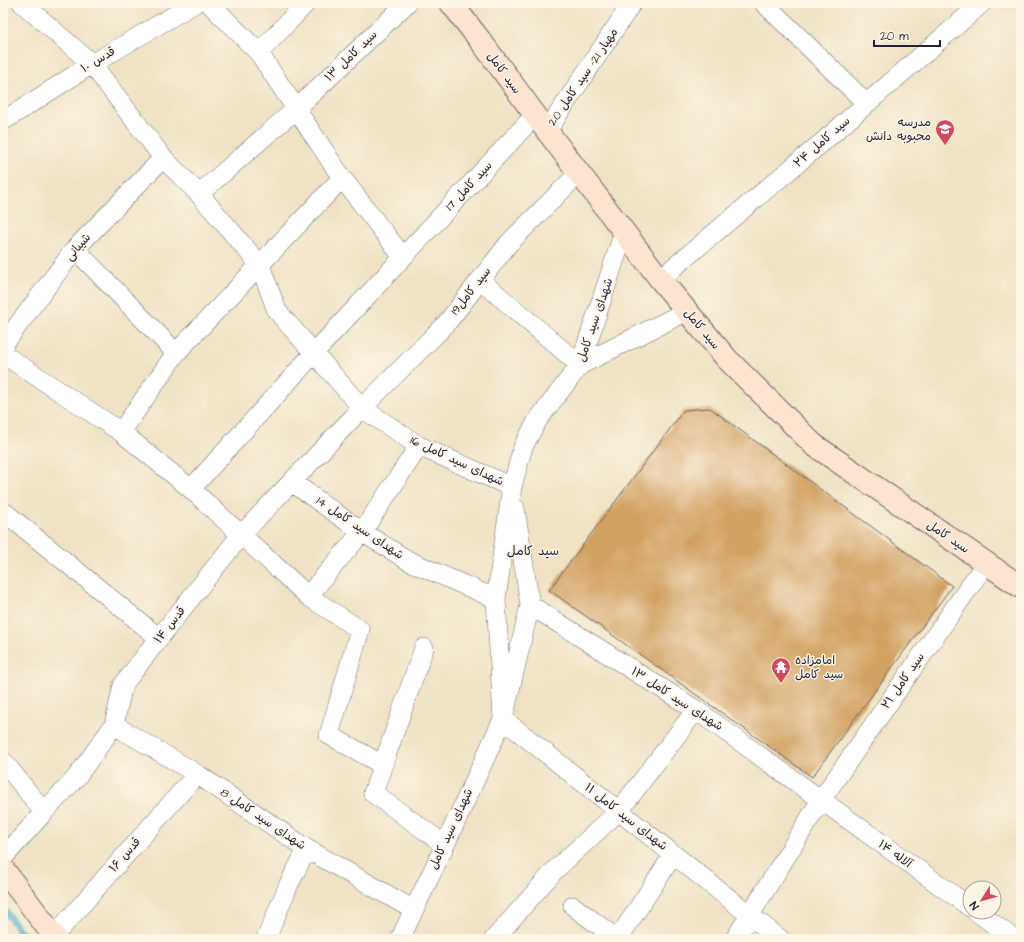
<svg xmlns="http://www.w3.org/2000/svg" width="1024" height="942" font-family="'Architects Daughter','Playpen Sans Arabic',sans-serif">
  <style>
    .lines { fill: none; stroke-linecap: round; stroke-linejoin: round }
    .stream { stroke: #40aabf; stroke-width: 7 }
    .building { fill: #d2a060 }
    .street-casing { stroke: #6a666b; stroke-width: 20 }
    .secondary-casing { stroke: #6a666b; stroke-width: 24 }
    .street { stroke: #fff; stroke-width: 19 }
    .secondary { stroke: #fde4d1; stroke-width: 22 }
    .labels { text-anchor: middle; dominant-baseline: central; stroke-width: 3; stroke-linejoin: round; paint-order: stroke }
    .street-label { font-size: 12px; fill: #22223b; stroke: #fcf5e5 }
    .poi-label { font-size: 12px; fill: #22223b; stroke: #fcf5e5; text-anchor: end }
    .neighbourhood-label { font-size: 13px; fill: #22223b; stroke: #fcf5e5 }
  </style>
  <rect width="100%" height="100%" fill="#fcf5e5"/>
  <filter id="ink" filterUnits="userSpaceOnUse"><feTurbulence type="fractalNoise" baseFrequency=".025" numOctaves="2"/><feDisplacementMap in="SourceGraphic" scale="8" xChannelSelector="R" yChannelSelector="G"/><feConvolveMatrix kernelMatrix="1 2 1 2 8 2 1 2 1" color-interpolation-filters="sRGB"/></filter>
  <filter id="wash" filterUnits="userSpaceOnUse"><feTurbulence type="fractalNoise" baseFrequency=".012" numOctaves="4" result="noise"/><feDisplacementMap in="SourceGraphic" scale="16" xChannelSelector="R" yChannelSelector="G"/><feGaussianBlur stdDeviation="0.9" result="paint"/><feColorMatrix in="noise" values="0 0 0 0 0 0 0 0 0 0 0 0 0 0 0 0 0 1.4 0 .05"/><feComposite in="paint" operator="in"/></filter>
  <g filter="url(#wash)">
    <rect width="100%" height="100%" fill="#efe3c4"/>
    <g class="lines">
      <path class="stream" d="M3,908L26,939"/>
    </g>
    <g id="blocks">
      <path class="building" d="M710,408L952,586L812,777L549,590L684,410Z"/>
    </g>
  </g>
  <g filter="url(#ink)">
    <use href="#blocks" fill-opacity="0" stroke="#6a666b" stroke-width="1"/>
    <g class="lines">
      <g class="street-casing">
        <path id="street" d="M22,3L92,64L163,158L199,194L260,265L277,311L362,408L419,446L512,487
          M209,3L259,53L342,178L403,257
          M764,3L866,103
          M259,53L306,3
          M3,121L92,64L195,3
          M547,131L632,3
          M199,194L296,109L407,3
          M75,249L176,353
          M660,279L825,140L982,3
          M480,280L580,365
          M3,345L75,249L163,158
          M3,354L121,432L191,489L308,596L360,630L329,735L383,765
          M580,365L687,311
          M121,432L176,353L342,178
          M292,482L362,532L409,561L496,599
          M191,489L314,353L535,115
          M3,511L159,638
          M308,596L362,532L419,446
          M530,605L696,710L970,907
          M424,648L373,793L445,845
          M503,719L496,599L512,487L523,447L537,421L580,365L624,232
          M503,719L780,939
          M114,725L197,774L307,849L414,910
          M3,761L44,812
          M3,858L44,812L76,778L114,725L123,685L159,638L241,535L362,408L446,324L509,243L579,173
          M573,906L617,939
          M977,912L1014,939
          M54,936L197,774
          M266,939L289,884L307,849
          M400,939L445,845L503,719L530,605L515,508
          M494,939L555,870L619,811L696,710
          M618,939L673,855
          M735,939L821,800L986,563"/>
      </g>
      <g class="secondary-casing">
        <path id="secondary" d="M451,3L483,44L547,131L660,279L727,359L814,445L1021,587
          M3,869L56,939"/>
      </g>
      <use href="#street" class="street"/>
      <use href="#secondary" class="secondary"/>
    </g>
  </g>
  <defs>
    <g id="school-pin" transform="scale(1)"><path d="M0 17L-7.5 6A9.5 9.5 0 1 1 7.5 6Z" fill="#d1495b" stroke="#fcf5e5"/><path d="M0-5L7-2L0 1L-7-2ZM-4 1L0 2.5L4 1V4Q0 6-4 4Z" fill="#fff"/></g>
    <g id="temple-pin" transform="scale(1)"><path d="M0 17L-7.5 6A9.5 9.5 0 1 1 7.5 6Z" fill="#d1495b" stroke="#fcf5e5"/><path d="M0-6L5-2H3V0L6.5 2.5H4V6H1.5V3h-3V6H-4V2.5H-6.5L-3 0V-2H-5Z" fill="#fff"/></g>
  </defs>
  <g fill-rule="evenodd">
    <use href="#school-pin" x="945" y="129"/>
    <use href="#temple-pin" x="781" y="667"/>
  </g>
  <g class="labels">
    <g class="street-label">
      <text transform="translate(351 56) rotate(-44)">سید کامل ۱۳</text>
      <text transform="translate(98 60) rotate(-31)">قدس ۱۰</text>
      <text transform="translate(504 73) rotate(54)">سید کامل</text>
      <text transform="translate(583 77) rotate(-56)">مهیار 21- سید کامل 20</text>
      <text transform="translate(822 142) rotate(-41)">سید کامل ۲۴</text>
      <text transform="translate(469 186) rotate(-47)">سید کامل 17</text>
      <text transform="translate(78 247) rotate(-49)">شیبانی</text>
      <text transform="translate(471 291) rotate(-52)">سید کامل19</text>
      <text transform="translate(595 320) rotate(-71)">شهدای سید کامل</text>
      <text transform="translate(702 329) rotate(50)">سید کامل</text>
      <text transform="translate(457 461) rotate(25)">شهدای سید کامل 16</text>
      <text transform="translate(360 528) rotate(34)">شهدای سید کامل 14</text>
      <text transform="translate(948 537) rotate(34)">سید کامل</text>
      <text transform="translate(170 625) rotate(-52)">قدس ۱۴</text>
      <text transform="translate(903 681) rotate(-55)">سید کامل ۲۱</text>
      <text transform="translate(677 699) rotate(33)">شهدای سید کامل ۱۳</text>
      <text transform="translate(626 817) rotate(38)">شهدای سید کامل ۱۱</text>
      <text transform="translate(263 819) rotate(34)">شهدای سید کامل 8</text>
      <text transform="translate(451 829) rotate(-65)">شهدای سید کامل</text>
      <text transform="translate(895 854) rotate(36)">آلاله ۱۴</text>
      <text transform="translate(125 855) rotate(-49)">قدس ۱۶</text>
    </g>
    <g class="poi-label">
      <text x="931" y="122">مدرسه<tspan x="931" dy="14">محبوبه دانش</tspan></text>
      <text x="795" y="660" text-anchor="start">امامزاده<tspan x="795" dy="14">سید کامل</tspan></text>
    </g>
    <g class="neighbourhood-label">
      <text x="533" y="551">سید کامل</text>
    </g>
  </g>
  <rect width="1024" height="942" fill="none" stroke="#fcf5e5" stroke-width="16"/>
  <g transform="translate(982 900) rotate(233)"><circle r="19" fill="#fcf5e5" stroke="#a5a1a1"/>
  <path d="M0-3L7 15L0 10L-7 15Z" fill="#d1495b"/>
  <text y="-6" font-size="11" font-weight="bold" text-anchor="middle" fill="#22223b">N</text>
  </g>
  <path d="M874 40v6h66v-6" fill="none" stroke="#22223b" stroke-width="2"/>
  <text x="880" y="40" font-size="12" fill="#22223b" stroke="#fcf5e5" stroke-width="3" paint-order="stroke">20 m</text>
</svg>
